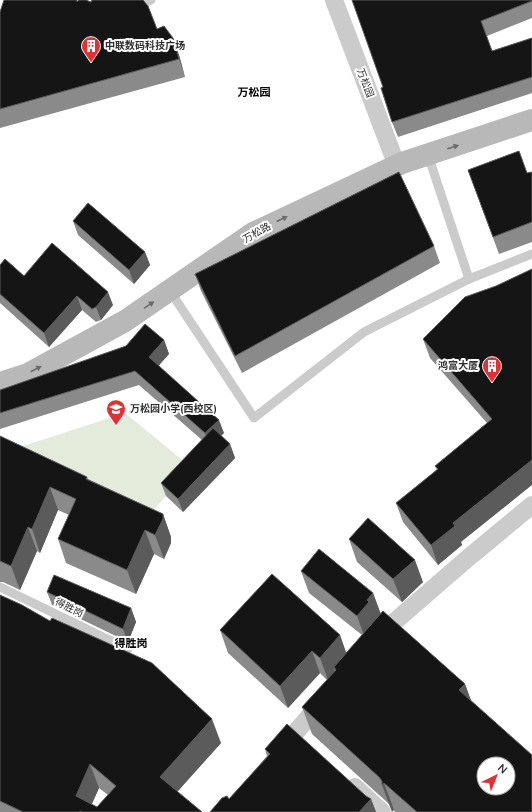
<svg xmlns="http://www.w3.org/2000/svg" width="532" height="812" font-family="'Nunito Sans','Noto Sans SC',sans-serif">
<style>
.pitch{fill:#e3ebdb}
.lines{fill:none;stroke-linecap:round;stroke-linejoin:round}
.lane{stroke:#cbcbcb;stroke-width:9}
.street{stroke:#cbcbcb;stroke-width:18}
.secondary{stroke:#b8b8b8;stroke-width:22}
.wall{fill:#8a8a8a;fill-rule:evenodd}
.shaded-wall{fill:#5b5b5b}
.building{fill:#151515;stroke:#5b5b5b;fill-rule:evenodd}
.oneway{fill:#6c6c6c}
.labels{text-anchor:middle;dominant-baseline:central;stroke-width:4;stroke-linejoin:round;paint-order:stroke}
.poi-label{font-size:10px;font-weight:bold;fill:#2e2e2e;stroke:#fff;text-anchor:start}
.street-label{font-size:10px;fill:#2e2e2e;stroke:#fff}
.neighbourhood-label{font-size:11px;font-weight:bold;fill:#000;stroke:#fff}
</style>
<rect width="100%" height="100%" fill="#fff"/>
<path class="pitch" d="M125,413L192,468L145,519L20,447Z"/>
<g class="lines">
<g class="lane">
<path d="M141,0L146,2L151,0"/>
<path d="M428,155L469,279"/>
<path d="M170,291L254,418L364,332L469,279L532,254"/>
<path d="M0,587L128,649"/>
</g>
<g class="street">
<path d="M334,0L397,166"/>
<path d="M379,639L393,623L468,558L532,505"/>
<path d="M280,750L323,701"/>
<path d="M355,787L382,812"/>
</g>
<path class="secondary" d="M0,383L28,374L125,321L253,233L402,163L532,120"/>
</g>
<g class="wall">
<path d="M352,0H532V18L487,36L492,51L532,38V93L398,137L392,122L383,87Z"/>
<path d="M0,12L157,29L179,55L185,77L0,128Z"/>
<path d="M468,170L527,173L532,172V242L499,254Z"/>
<path d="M73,221L145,252L150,265L134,284L78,235Z"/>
<path d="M434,246L440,263L242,373L201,291L195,274Z"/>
<path d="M0,265L24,276L113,305L101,320L96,322L82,310L49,347L0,303Z"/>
<path d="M532,269L461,542L462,545L438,565L403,522L396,503L437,470L435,466L487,423L430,358L423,339Z"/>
<path d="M164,340L169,354L158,366L224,433L221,436L230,444L235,458L183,512L166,496L161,483L202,440L139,385L0,429V390Z"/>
<path d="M0,436L87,477L88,479L163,514L171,537V543L164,559L154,554L136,594L66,563L58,539L69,515L58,510L40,553L37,551L20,590L3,582H0Z"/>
<path d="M349,539L423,582L402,602L357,562Z"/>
<path d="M301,571L373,593L381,614L465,684L471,701L532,812H395L389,804L312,734L302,707L327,680L320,673L288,708L228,653L220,630L340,635L346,653L362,635L309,593Z"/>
<path d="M47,592L131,608L136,622L128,642L52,605Z"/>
<path d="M0,595L221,743L177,792L202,812H0ZM99,788L108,795L97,807L92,804Z"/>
<path d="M265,749L371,799L376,812H210L229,799L267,756Z"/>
</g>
<g class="shaded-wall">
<path d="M173,38L179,55L185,77L179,59Z"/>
<path d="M145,252L150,265L134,284L129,270Z"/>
<path d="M108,292L113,305L101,320L96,307Z"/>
<path d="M77,296L82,310L49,347L44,333Z"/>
<path d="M164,340L169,354L154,371L149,357Z"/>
<path d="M219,420L224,433L210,446L205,433Z"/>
<path d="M230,444L235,458L183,512L178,499Z"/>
<path d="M532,460V485L461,542L462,545L438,565L431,545L453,523Z"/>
<path d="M50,487L58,510L40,553L32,529Z"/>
<path d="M163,514L171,537V543L164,559L155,535Z"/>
<path d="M28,527L37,551L20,590L11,566Z"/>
<path d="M145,530L154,554L136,594L127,570Z"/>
<path d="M415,560L423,582L402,602L393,579Z"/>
<path d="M373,593L381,615L365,638L357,616L367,600Z"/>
<path d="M131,608L136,622L128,642L123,629Z"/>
<path d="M340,635L348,658L334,667L335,672L328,680L320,658Z"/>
<path d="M312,651L320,673L288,708L280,686Z"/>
<path d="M465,684L475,711L459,690Z"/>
<path d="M212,719L221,743L169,801L160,777Z"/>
<path d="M90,764L99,788L88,812L76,796Z"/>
<path d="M384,783L394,810L392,812L382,785Z"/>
<path d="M371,799L376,812H359Z"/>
</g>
<g class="building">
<path d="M4,0H77V2L79,0H86L91,2L92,0H143L148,6L157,29L164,26L173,38L179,59L0,109V12Z"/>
<path d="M352,0H532V2V1L481,21L492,51L532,38V77L392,122L381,88L383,87Z"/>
<path d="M519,151L527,173L532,172V222L493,237L468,170Z"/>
<path d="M399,172L434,246L235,356L195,274Z"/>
<path d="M88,203L145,252L129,270L73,221Z"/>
<path d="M52,243L108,292L96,307L92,309L77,296L44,333L0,294V265L5,259L24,276Z"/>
<path d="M532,269V460L453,523L455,526L431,545L396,503L438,469L435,466L492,419L423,339L465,297L496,286Z"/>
<path d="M145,324L164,340L149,357L219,420L205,433L135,371L0,413V390L126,346Z"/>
<path d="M213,428L230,444L178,499L161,483Z"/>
<path d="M0,436L87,477L86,479L163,514V519L155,535L145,530L127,570L58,539L76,499L50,487L32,529L28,527L11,566L0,561Z"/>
<path d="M368,518L415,560L393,579L349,539Z"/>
<path d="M319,549L373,593L367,600L369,602L357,616L301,571Z"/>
<path d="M272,574L340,635L320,658L312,651L280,686L220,630Z"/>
<path d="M54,575L131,608L123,629L47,592Z"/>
<path d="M0,595L22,605L50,621L52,618L152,663L212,719L160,777L202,812H82L80,811V812H23L0,801ZM90,764L116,786L97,807L76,796Z"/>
<path d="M383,611L465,684L459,690L532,755V812H417L384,783L382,785V781L379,777L302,707L336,670L334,667ZM484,764H508V788H484Z"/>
<path d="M287,724L366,796L371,799L359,812H210L222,798L227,796L229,799L270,754L265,749Z"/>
</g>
<defs><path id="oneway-solid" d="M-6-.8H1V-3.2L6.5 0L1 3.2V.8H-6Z"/></defs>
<g class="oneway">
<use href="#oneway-solid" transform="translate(453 147) rotate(-18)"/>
<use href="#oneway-solid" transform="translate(282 219) rotate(-25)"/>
<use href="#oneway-solid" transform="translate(149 305) rotate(-35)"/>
<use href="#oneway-solid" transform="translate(36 369) rotate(-28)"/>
</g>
<defs>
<symbol id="building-pin" viewBox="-11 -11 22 30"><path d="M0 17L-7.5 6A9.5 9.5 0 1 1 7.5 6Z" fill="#e43032" stroke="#fff"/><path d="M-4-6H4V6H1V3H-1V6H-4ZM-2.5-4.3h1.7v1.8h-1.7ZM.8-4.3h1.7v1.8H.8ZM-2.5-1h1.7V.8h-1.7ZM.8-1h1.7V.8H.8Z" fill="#fff"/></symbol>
<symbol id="school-pin" viewBox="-11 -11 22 30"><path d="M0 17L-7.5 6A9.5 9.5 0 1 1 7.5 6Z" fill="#e43032" stroke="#fff"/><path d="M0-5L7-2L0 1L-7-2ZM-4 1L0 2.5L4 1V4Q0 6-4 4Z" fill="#fff"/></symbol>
</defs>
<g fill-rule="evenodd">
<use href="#building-pin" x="80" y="35" width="22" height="30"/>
<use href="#building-pin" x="481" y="355" width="22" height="30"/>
<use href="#school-pin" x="105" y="398" width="22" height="30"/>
</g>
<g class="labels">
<g class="poi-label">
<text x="105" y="46">中联数码科技广场</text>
<text x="478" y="366" text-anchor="end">鸿富大厦</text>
<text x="130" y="409">万松园小学(西校区)</text>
</g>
<g class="street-label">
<text transform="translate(365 83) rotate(69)">万松园</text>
<text transform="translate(257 233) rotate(-29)">万松路</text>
<text transform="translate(69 608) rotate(26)">得胜岗</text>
</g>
<g class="neighbourhood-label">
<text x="254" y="92">万松园</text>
<text x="131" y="643">得胜岗</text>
</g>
</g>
<g transform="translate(496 776) rotate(43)"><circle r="19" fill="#ffffff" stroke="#ababab"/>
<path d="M0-3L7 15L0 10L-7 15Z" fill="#e43032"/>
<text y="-6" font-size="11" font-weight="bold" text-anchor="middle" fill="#2e2e2e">N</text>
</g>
</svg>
